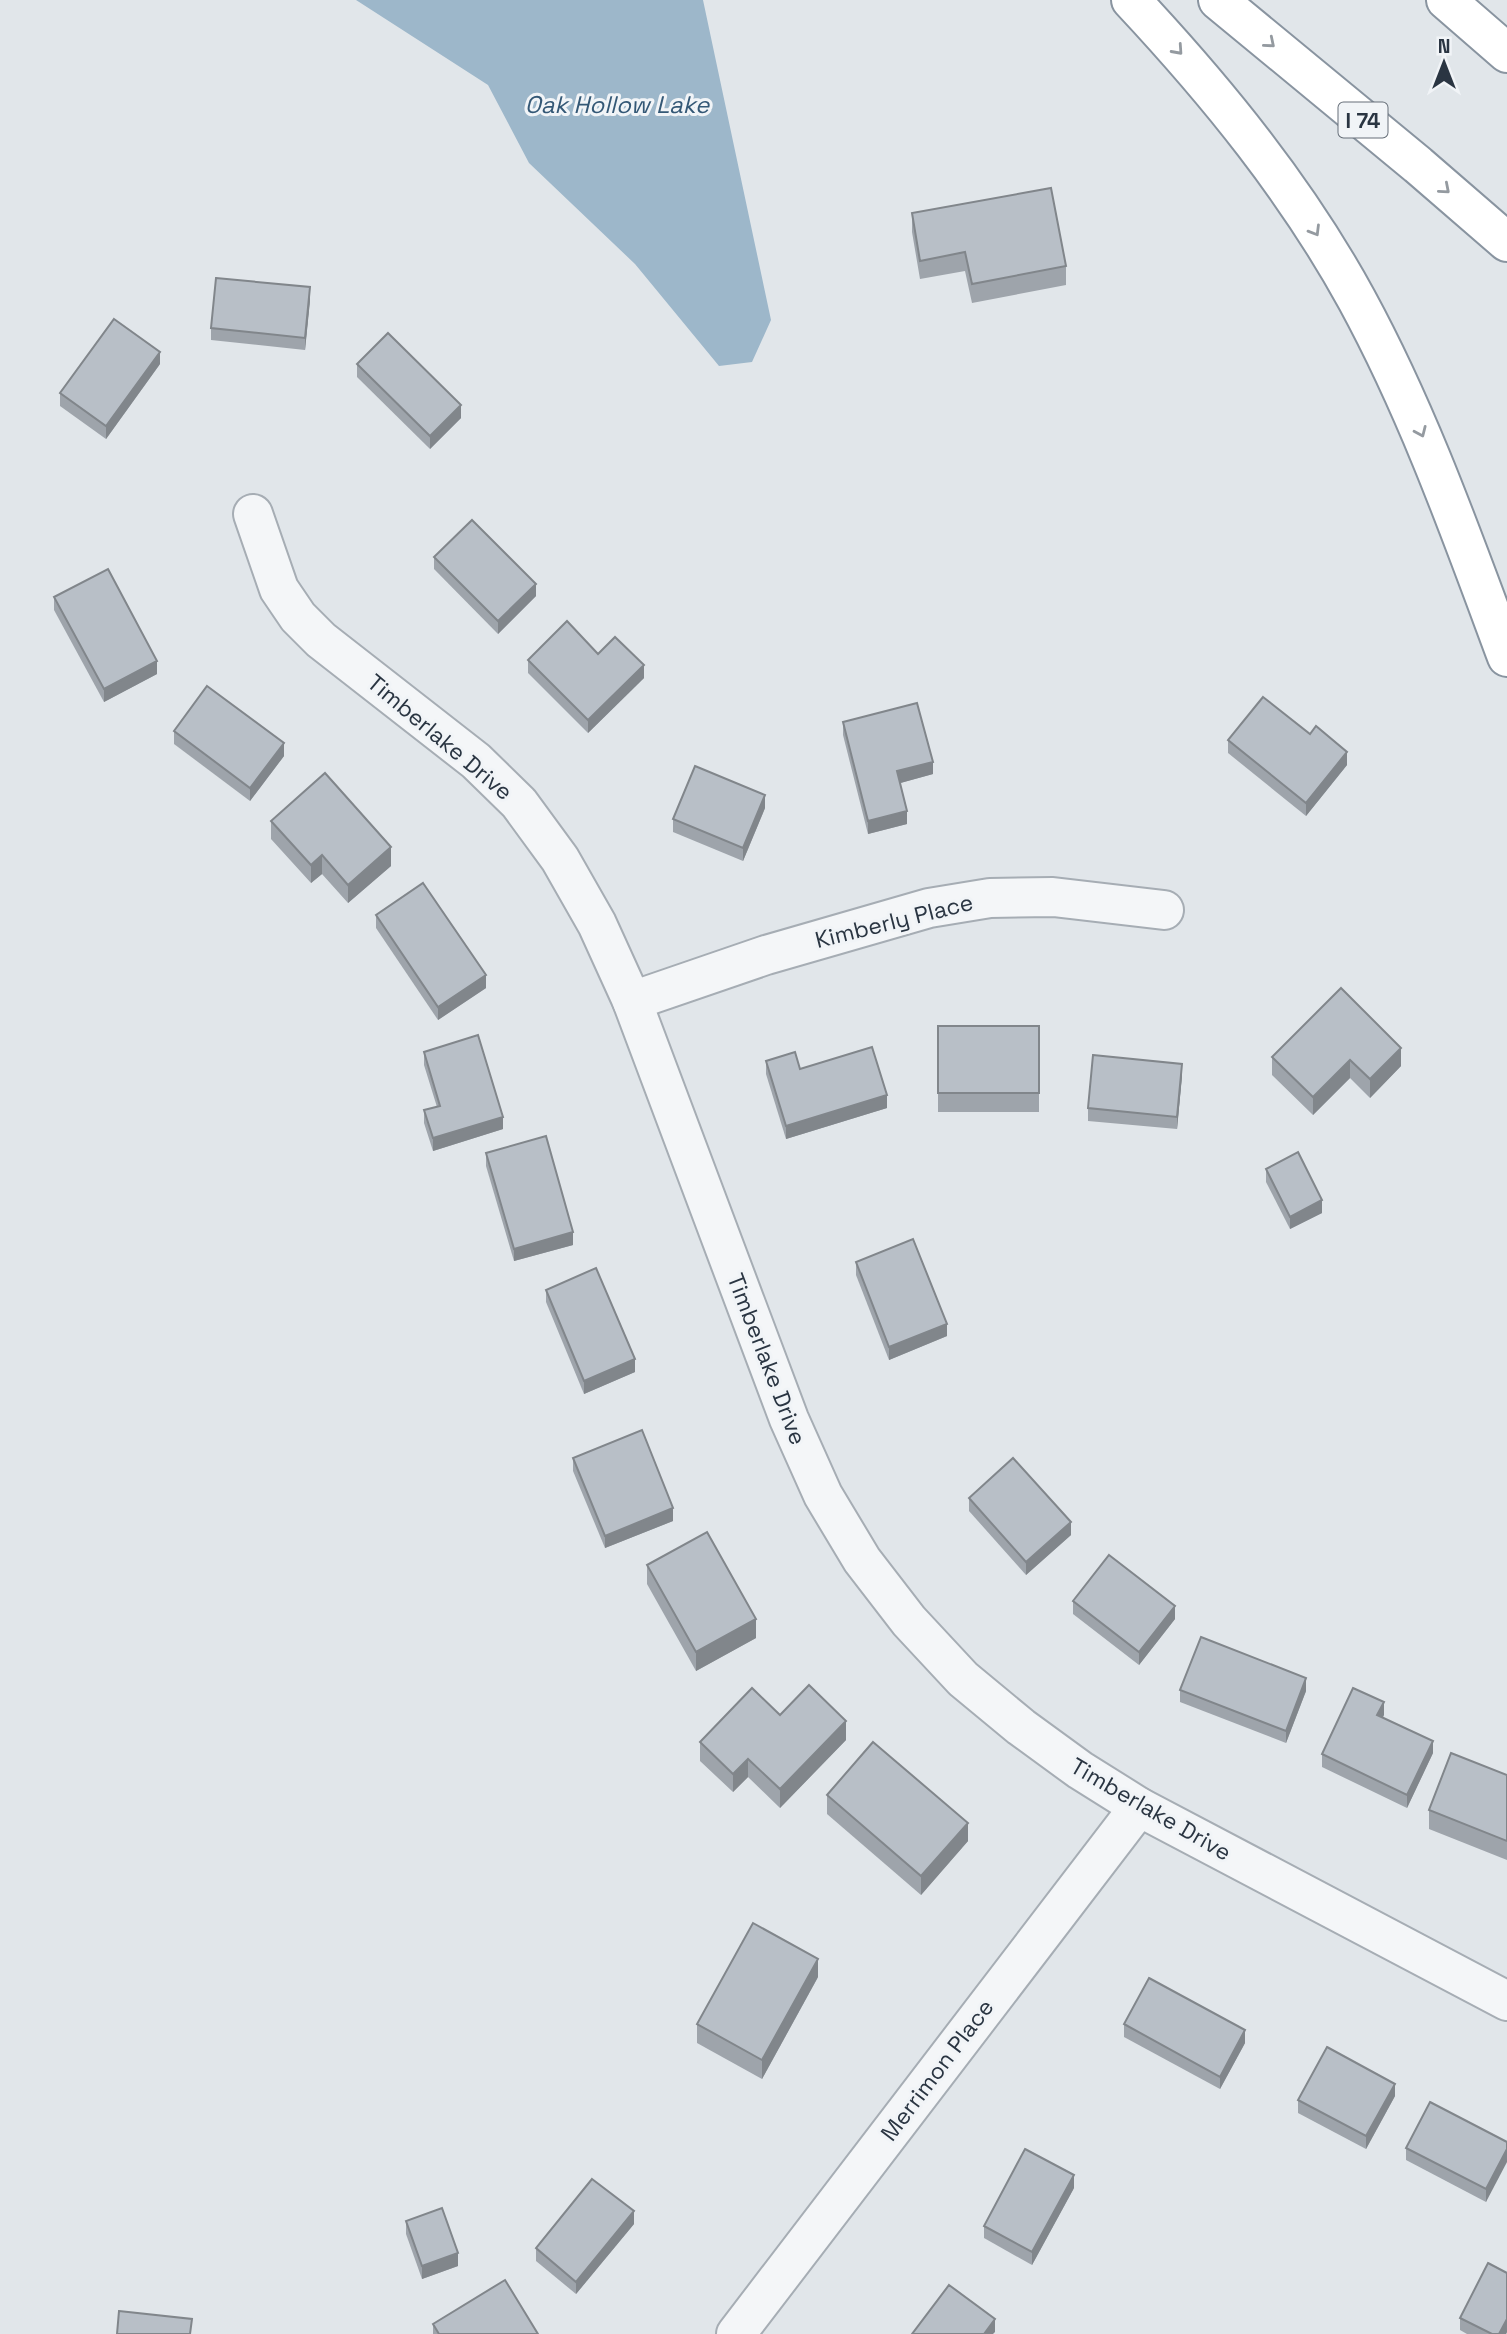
<svg xmlns="http://www.w3.org/2000/svg" width="1507" height="2334" font-family="'Space Grotesk',sans-serif">
<style>
.water{fill:#9db7ca}
.lines{fill:none;stroke-linecap:round;stroke-linejoin:round}
.minor-casing{stroke:#a6adb4;stroke-width:42}
.motorway-casing{stroke:#8994a0;stroke-width:42}
.minor{stroke:#f4f6f8;stroke-width:38}
.motorway{stroke:#fff;stroke-width:38}
.wall{fill:#9ea4ab}
.shaded-wall{fill:#81868b}
.building{fill:#b8bfc7;stroke:#81868b;stroke-width:2}
.oneway{stroke:#949aa0}
.labels{text-anchor:middle;dominant-baseline:central;stroke-width:6;stroke-linejoin:round;paint-order:stroke}
.shield{fill:#f1f4f7;stroke:#666e78;stroke-width:2}
.shield-label{font-size:21px;font-weight:bold;fill:#2a3542}
.street-label{font-size:23px;fill:#2a3542;stroke:#f1f4f7}
.water-label{font-size:24px;font-style:italic;fill:#345876;stroke:#f1f4f7}
</style>
<rect width="100%" height="100%" fill="#e1e6ea"/>
<path class="water" d="M356,0H703L771,320L752,362L719,366L635,264L529,163L488,85Z"/>
<g class="lines">
<defs>
<g id="minor">
<path d="M253,514L279,589L298,617L321,640L476,761L519,803L560,859L597,924L632,1001L789,1419L823,1495L862,1560L909,1621L963,1679L1021,1727L1080,1770L1139,1807L1507,2001"/>
<path d="M632,1001L766,955L929,908L990,898L1053,897L1164,910"/>
<path d="M736,2334L1139,1807"/>
</g>
<g id="motorway">
<path d="M1131,0C1217,92 1297,190 1357,300C1419,414 1462,536 1507,657"/>
<path d="M1218,0L1418,165L1507,242"/>
<path d="M1446,0L1507,53"/>
</g>
</defs>
<use href="#minor" class="minor-casing"/>
<use href="#motorway" class="motorway-casing"/>
<use href="#minor" class="minor"/>
<use href="#motorway" class="motorway"/>
</g>
<g class="wall">
<path d="M912,213L1066,266V285L972,303L965,271L920,279L912,232Z"/>
<path d="M310,300L305,350L211,340V328Z"/>
<path d="M160,364L106,439L60,406V393Z"/>
<path d="M357,364L461,418L430,449L357,377Z"/>
<path d="M434,557L536,596L498,634L434,569Z"/>
<path d="M54,597L157,674L104,702L54,610Z"/>
<path d="M598,654L644,678L588,733L528,673V660Z"/>
<path d="M843,722L933,774L900,783L907,824L868,834L843,735Z"/>
<path d="M174,731L284,756L250,801L174,744Z"/>
<path d="M1228,740L1347,765L1306,816L1228,753Z"/>
<path d="M765,808L743,861L673,832V819Z"/>
<path d="M271,821L391,866L348,903L322,874L311,883L271,839Z"/>
<path d="M376,915L486,988L438,1020L376,928Z"/>
<path d="M1341,988L1401,1066L1370,1098L1350,1078L1313,1115L1272,1075V1057Z"/>
<rect x="938" y="1026" width="101" height="86"/>
<path d="M424,1052L503,1129L433,1151L424,1123V1110L437,1107L424,1065Z"/>
<path d="M766,1061L887,1108L786,1139L766,1074Z"/>
<path d="M1182,1076L1177,1129L1088,1121V1108Z"/>
<path d="M486,1153L573,1245L514,1261L486,1166Z"/>
<path d="M1266,1169L1322,1213L1290,1229L1266,1182Z"/>
<path d="M856,1262L947,1336L889,1360L856,1275Z"/>
<path d="M546,1290L635,1372L584,1394L546,1302Z"/>
<path d="M573,1458L673,1521L605,1548L573,1471Z"/>
<path d="M969,1498L1071,1535L1026,1575L969,1511Z"/>
<path d="M647,1565L756,1638L696,1671L647,1584Z"/>
<path d="M1073,1601L1175,1619L1139,1665L1073,1614Z"/>
<path d="M1180,1690L1306,1691L1286,1743L1180,1702Z"/>
<path d="M780,1715L846,1740L780,1808L748,1777L733,1792L700,1761V1742Z"/>
<path d="M1384,1715L1383,1717L1433,1753L1407,1808L1322,1767V1754Z"/>
<path d="M1507,1775V1860L1429,1829V1810Z"/>
<path d="M827,1795L968,1841L921,1895L827,1814Z"/>
<path d="M818,1977L762,2079L697,2043V2024Z"/>
<path d="M1124,2024L1245,2043L1220,2089L1124,2037Z"/>
<path d="M1395,2096L1366,2149L1298,2113V2100Z"/>
<path d="M1507,2142L1486,2202L1406,2160V2148Z"/>
<path d="M1074,2188L1032,2265L984,2238V2226Z"/>
<path d="M406,2221L458,2266L422,2279L406,2234Z"/>
<path d="M634,2224L576,2294L536,2261V2248Z"/>
<path d="M1460,2318L1507,2332L1506,2334H1467L1460,2330Z"/>
<path d="M433,2324L538,2334H433Z"/>
</g>
<g class="shaded-wall">
<path d="M310,287V300L305,350V338Z"/>
<path d="M160,352V364L106,439V426Z"/>
<path d="M461,405V418L430,449V436Z"/>
<path d="M536,584V596L498,634V621Z"/>
<path d="M157,661V674L104,702V689Z"/>
<path d="M644,665V678L588,733V720Z"/>
<path d="M284,743V756L250,801V788Z"/>
<path d="M1347,752V765L1306,816V803Z"/>
<path d="M933,762V774L897,784V771Z"/>
<path d="M765,795V808L743,861V848Z"/>
<path d="M907,811V824L868,834V821Z"/>
<path d="M391,847V866L348,903V885Z"/>
<path d="M322,855V874L311,883V865Z"/>
<path d="M486,975V988L438,1020V1007Z"/>
<path d="M1401,1048V1066L1370,1098V1079Z"/>
<path d="M1350,1060V1078L1313,1115V1097Z"/>
<path d="M1182,1064V1076L1177,1129V1117Z"/>
<path d="M887,1095V1108L786,1139V1126Z"/>
<path d="M503,1117V1129L433,1151V1138Z"/>
<path d="M1322,1200V1213L1290,1229V1217Z"/>
<path d="M573,1232V1245L514,1261V1249Z"/>
<path d="M947,1324V1336L889,1360V1347Z"/>
<path d="M635,1359V1372L584,1394V1381Z"/>
<path d="M673,1508V1521L605,1548V1536Z"/>
<path d="M1071,1522V1535L1026,1575V1562Z"/>
<path d="M1175,1606V1619L1139,1665V1652Z"/>
<path d="M756,1619V1638L696,1671V1652Z"/>
<path d="M1306,1678V1691L1286,1743V1731Z"/>
<path d="M1384,1702V1715L1377,1728V1715Z"/>
<path d="M846,1721V1740L780,1808V1789Z"/>
<path d="M1433,1741V1753L1407,1808V1795Z"/>
<path d="M748,1759V1777L733,1792V1774Z"/>
<path d="M968,1823V1841L921,1895V1876Z"/>
<path d="M818,1959V1977L762,2079V2060Z"/>
<path d="M1245,2030V2043L1220,2089V2077Z"/>
<path d="M1395,2084V2096L1366,2149V2136Z"/>
<path d="M1507,2149V2162L1486,2202V2189Z"/>
<path d="M1074,2175V2188L1032,2265V2252Z"/>
<path d="M634,2211V2224L576,2294V2282Z"/>
<path d="M458,2253V2266L422,2279V2266Z"/>
<path d="M995,2319V2332L993,2334H984Z"/>
<path d="M1507,2319V2332L1506,2334H1499Z"/>
</g>
<g class="building">
<path d="M1051,188L1066,266L972,284L965,252L920,261L912,213Z"/>
<path d="M216,278L310,287L305,338L211,328Z"/>
<path d="M114,319L160,352L106,426L60,393Z"/>
<path d="M388,333L461,405L430,436L357,364Z"/>
<path d="M472,520L536,584L498,621L434,557Z"/>
<path d="M108,569L157,661L104,689L54,597Z"/>
<path d="M567,621L598,654L615,637L644,665L588,720L528,660Z"/>
<path d="M207,686L284,743L250,788L174,731Z"/>
<path d="M1263,697L1310,734L1316,726L1347,752L1306,803L1228,740Z"/>
<path d="M917,703L933,762L897,771L907,811L868,821L843,722Z"/>
<path d="M695,766L765,795L743,848L673,819Z"/>
<path d="M325,773L391,847L348,885L322,855L311,865L271,821Z"/>
<path d="M423,883L486,975L438,1007L376,915Z"/>
<path d="M1341,988L1401,1048L1370,1079L1350,1060L1313,1097L1272,1057Z"/>
<rect x="938" y="1026" width="101" height="67"/>
<path d="M478,1035L503,1117L433,1138L424,1110L440,1106L424,1052Z"/>
<path d="M872,1047L887,1095L786,1126L766,1061L795,1052L800,1069Z"/>
<path d="M1093,1055L1182,1064L1177,1117L1088,1108Z"/>
<path d="M546,1136L573,1232L514,1249L486,1153Z"/>
<path d="M1298,1152L1322,1200L1290,1217L1266,1169Z"/>
<path d="M913,1239L947,1324L889,1347L856,1262Z"/>
<path d="M596,1268L635,1359L584,1381L546,1290Z"/>
<path d="M642,1430L673,1508L605,1536L573,1458Z"/>
<path d="M1013,1458L1071,1522L1026,1562L969,1498Z"/>
<path d="M707,1532L756,1619L696,1652L647,1565Z"/>
<path d="M1109,1555L1175,1606L1139,1652L1073,1601Z"/>
<path d="M1201,1637L1306,1678L1286,1731L1180,1690Z"/>
<path d="M809,1685L846,1721L780,1789L748,1759L733,1774L700,1742L752,1688L780,1715Z"/>
<path d="M1353,1688L1384,1702L1377,1715L1433,1741L1407,1795L1322,1754Z"/>
<path d="M873,1742L968,1823L921,1876L827,1795Z"/>
<path d="M1451,1753L1507,1775V1841L1429,1810Z"/>
<path d="M753,1923L818,1959L762,2060L697,2024Z"/>
<path d="M1149,1978L1245,2030L1220,2077L1124,2024Z"/>
<path d="M1327,2047L1395,2084L1366,2136L1298,2100Z"/>
<path d="M1430,2102L1507,2142V2149L1486,2189L1406,2148Z"/>
<path d="M1025,2149L1074,2175L1032,2252L984,2226Z"/>
<path d="M592,2179L634,2211L576,2282L536,2248Z"/>
<path d="M442,2208L458,2253L422,2266L406,2221Z"/>
<path d="M1488,2263L1507,2273V2319L1499,2334H1492L1460,2318Z"/>
<path d="M505,2280L538,2334H439L433,2324Z"/>
<path d="M949,2285L995,2319L984,2334H912Z"/>
<path d="M119,2311L192,2319L190,2334H117Z"/>
</g>
<defs><path id="oneway-chevron" d="M-2-3.5L2.5 0L-2 3.5" fill="none" stroke-width="1.6" stroke-linecap="round" stroke-linejoin="round" transform="scale(1.75)"/></defs>
<g class="oneway">
<use href="#oneway-chevron" transform="translate(1270 43) rotate(40)"/>
<use href="#oneway-chevron" transform="translate(1178 50) rotate(48)"/>
<use href="#oneway-chevron" transform="translate(1445 189) rotate(41)"/>
<use href="#oneway-chevron" transform="translate(1315 231) rotate(59)"/>
<use href="#oneway-chevron" transform="translate(1421 432) rotate(66)"/>
</g>
<g class="labels">
<rect class="shield" x="1338.5" y="102.5" width="49" height="35" rx="5"/>
<g class="shield-label">
<text x="1363" y="120">I 74</text>
</g>
<g class="street-label">
<text transform="translate(440 737) rotate(40)">Timberlake Drive</text>
<text transform="translate(894 921) rotate(-14)">Kimberly Place</text>
<text transform="translate(767 1359) rotate(69)">Timberlake Drive</text>
<text transform="translate(1151 1809) rotate(30)">Timberlake Drive</text>
<text transform="translate(937 2070) rotate(-53)">Merrimon Place</text>
</g>
<g class="water-label">
<text x="617" y="104">Oak Hollow Lake</text>
</g>
</g>
<g transform="translate(1444 63)" stroke="#f1f4f7" stroke-width="5" paint-order="stroke">
<path d="M0-5L12 26L0 18L-12 26Z" fill="#2a3542"/>
<text y="-10" font-size="19" font-weight="bold" text-anchor="middle" fill="#2a3542">N</text>
</g>
</svg>
